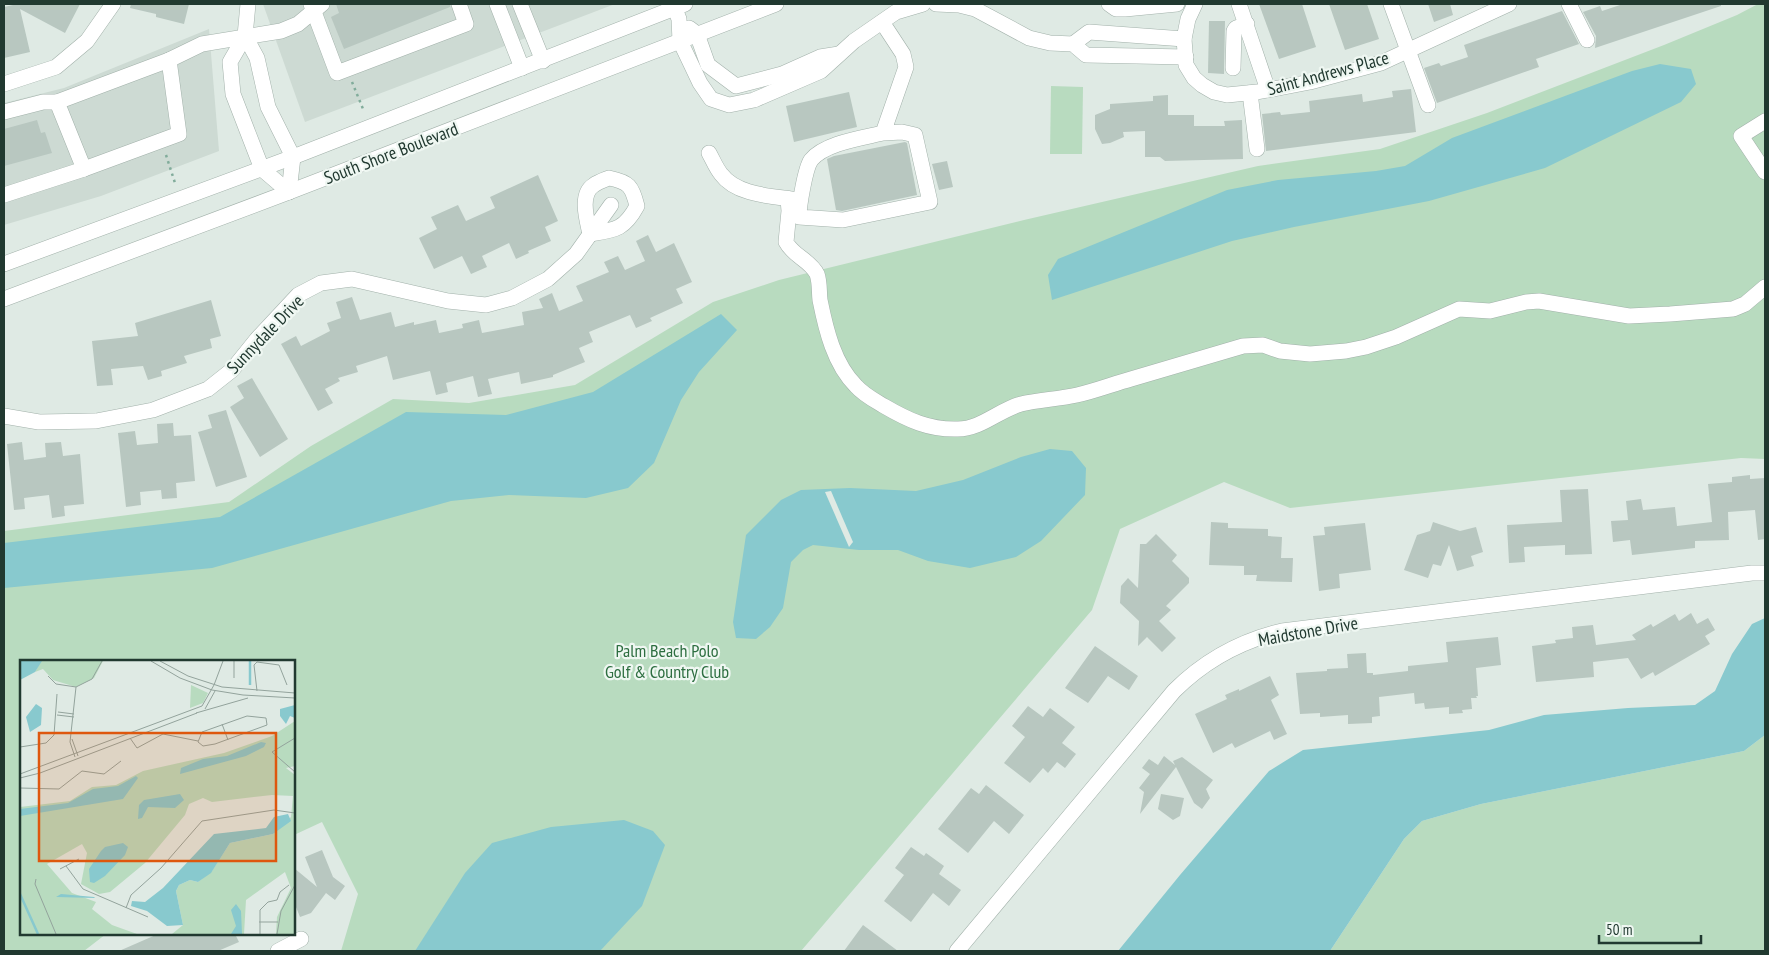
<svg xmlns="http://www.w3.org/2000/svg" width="1769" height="955" font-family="'PT Sans Narrow',sans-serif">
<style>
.built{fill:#cddad3}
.green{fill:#b8dbbf}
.water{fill:#88c9ce}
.pier{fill:#dfeae4}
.building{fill:#b8c7c0}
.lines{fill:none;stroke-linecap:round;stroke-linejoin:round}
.minor-casing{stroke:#a2b1aa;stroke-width:16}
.path{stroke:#81ac9b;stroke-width:2.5;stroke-dasharray:2.5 4;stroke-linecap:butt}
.minor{stroke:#fff;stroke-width:15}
.labels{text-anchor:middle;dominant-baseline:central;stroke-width:4.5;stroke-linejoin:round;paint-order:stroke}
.street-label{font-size:18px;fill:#213930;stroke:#eff7f2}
.park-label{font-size:18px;fill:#2d6e40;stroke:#eff7f2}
.inset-river{fill:none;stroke:#88c9ce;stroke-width:2.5}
.inset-road{fill:none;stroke:#93a39c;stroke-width:1}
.view{fill:#de570e;fill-opacity:0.15;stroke:#de570e;stroke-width:2.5}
.inset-edge{fill:none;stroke:#213930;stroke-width:2.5}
</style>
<rect width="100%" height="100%" fill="#dfeae4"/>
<g class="built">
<path d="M263,4H615L305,122Z"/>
<path d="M209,29L219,151L101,196L4,225V103L64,88Z"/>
</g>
<g class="green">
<path d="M1758,4H1765V459L1741,458L1290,508L1224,482L1120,529L1092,610L801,951H341L358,894L322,822L294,835V661H21V934H106L84,951H4V531L229,502L311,446L393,399L469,403L575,385L713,302L779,280L1024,220L1258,166L1380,149L1487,113L1664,45L1737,15Z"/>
<path d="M1051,86L1083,87L1082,154H1050Z"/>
<path d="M1765,735V951H1330L1404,839L1422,821L1481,804L1744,751Z"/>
</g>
<g class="water">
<path d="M1660,64L1691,69L1696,84L1681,102L1545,168L1429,201L1294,227L1232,241L1052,300L1048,275L1058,259L1227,190L1278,180L1376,171L1405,166L1452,138L1632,71Z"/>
<path d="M721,314L737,330L699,372L681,400L654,463L628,488L586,498L509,495L451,501L212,568L4,588V543L220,517L406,412L506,415L593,392Z"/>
<path d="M1050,449L1072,451L1086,468L1085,495L1041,541L1016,557L970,568L928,561L898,550H859L813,545L803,550L791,562L783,608L770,627L756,639L736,638L733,622L746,535L781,500L801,490L850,488L916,491L963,480L1021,457Z"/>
<path d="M1765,618V735L1744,751L1481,804L1422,821L1404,839L1330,951H1118L1180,875L1269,771L1303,750L1489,730L1544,715L1628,708L1695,705L1715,691L1732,654L1752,624Z"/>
<path d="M624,820L653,831L665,845L642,906L600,951H415L465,873L492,843L551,827Z"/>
</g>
<path class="pier" d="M831,491L853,542L849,547L825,492Z"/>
<g class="building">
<path d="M10,4H80L65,33L20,9L30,52L4,58V7L13,5Z"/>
<path d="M131,4H189L184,24L156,17V14L130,8Z"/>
<path d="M336,4H450V7L344,49L331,17L339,13Z"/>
<path d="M1259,4H1302L1316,47L1279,59Z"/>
<path d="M1329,4H1367L1379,39L1345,50Z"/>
<path d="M1428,4H1450L1453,15L1434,22Z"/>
<path d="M1623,4H1721V6L1595,48L1596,36L1583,12L1600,6L1602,11Z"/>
<path d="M1562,11L1579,44L1536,59L1539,67L1437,103L1424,68L1439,63L1441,66L1468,57L1464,45Z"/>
<path d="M1209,21H1225L1224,74L1208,73Z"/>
<path d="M1411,89L1416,132L1266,151L1262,114L1280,112L1281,115L1310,112L1309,101L1362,94L1363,102L1393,97L1392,91Z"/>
<path d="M849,92L857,127L794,142L786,106Z"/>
<path d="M1168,95V115H1194V126H1225L1224,121L1242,120L1243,159L1165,161L1160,157H1145V131L1123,132L1124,137L1110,143L1102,144L1095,129V115L1110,109V104L1153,101V96Z"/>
<path d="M37,120L41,133L45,132L52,153L4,166V129Z"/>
<path d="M905,142L907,143L917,195L842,211L836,210L827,159L834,156Z"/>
<path d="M947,161L953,187L939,190L932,164Z"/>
<path d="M538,175L558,221L545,227L551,241L528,251L529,253L516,259L509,243L482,256L487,267L471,274L462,256L434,269L419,238L437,229L431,217L458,205L466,221L495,208L490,197Z"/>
<path d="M648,235L656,252L674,243L692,282L676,289L683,303L650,318L652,321L636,328L630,315L589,332L593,342L579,348L585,362L553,375V377L521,384L519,372L488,379L492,394L478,397L473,376L446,383L448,392L436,395L430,371L393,380L387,356L356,366L358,372L338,378L340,381L325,389L333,403L318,411L281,344L296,336L301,346L330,331L327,323L341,318L336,302L352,297L360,320L391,312L395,327L414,322V325L436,320L439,333L463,328L462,324L479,320L482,333L524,325L522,312L543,308L539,299L552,293L559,311L583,301L576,286L609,272L604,262L618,256L625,270L645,261L636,241Z"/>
<path d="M211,300L221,336L210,339L212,348L184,356L187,363L161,371L162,376L148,380L143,366L111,369L113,385L97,386L92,341L138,336L135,323Z"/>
<path d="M252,378L288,439L260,457L230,407L244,398L237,386Z"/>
<path d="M226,410L247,477L216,487L198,432L212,428L208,415Z"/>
<path d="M173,423L174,436L191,435L195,481L176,483L177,498L162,499L161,490L140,492L141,505L126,507L118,433L135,431L137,445L158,443L157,424Z"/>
<path d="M22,442L24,460L46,457L45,443L61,442L63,456L80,454L84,504L64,506L65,516L52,518L49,495L24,498L25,509L14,510L7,444Z"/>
<path d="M1750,475V479L1765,478V539L1758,540L1755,510L1728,512L1729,540L1695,541V548L1632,555L1630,540L1613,542L1611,521L1628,520L1626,501L1641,499L1643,510L1675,507L1677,526L1712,522L1708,484L1732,482V477Z"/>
<path d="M1588,489L1592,554L1565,555V545L1524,547L1525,562L1509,563L1507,525L1562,522L1560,490Z"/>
<path d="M1211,522L1228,523V528L1268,529V536L1282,537L1281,558H1293L1292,582L1256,581L1257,575H1244V566L1209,565Z"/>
<path d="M1433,522L1460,531L1476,527L1483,552L1471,556L1474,566L1457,571L1449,545L1441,566L1433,564L1428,578L1404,570L1417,535L1430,531Z"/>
<path d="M1365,523L1371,570L1339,574L1340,588L1319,591L1313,536L1325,535L1324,527Z"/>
<path d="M1156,534L1177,555L1172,561L1189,578V583L1166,606L1171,610L1159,621L1176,638L1162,652L1147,637L1138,646L1139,621L1120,603L1121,586L1128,578L1138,588L1140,544H1146Z"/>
<path d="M1691,613L1697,624L1708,618L1715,630L1705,636L1710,644L1655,676L1653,672L1641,679L1628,658L1593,662L1594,677L1536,682L1532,646L1556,643L1555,640L1573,638L1572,627L1593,625L1596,645L1636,640L1632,635L1651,624L1653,627L1675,614L1679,621Z"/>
<path d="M1498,637L1501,665L1476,668L1478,696H1476L1477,698H1471L1472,709L1462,710L1463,713L1449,714V707L1425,709L1424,703L1415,704L1414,693L1379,697L1380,716L1372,717V723L1348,724V715L1320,717V713L1300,714L1296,673L1327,671V669L1348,668L1347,654L1366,653L1367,673H1373V675L1408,671V666L1448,662L1446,642Z"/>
<path d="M1095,646L1138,676L1129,690L1108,676L1088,703L1065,688Z"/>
<path d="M1270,676L1279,695L1271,700L1287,734L1274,740L1270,731L1235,748L1232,743L1213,753L1195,714L1227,699L1225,695L1239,689V691Z"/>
<path d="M1028,706L1043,717L1050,708L1075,727L1062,743L1076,754L1065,768L1057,762L1048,773L1043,768L1030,783L1004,763L1025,737L1012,726Z"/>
<path d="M1164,756L1175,765L1173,761L1182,757L1213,780L1206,789L1210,798L1202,809L1194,803L1176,767L1140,814L1144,792L1139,788L1150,774L1142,768L1149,759L1158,765Z"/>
<path d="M986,785L1024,815L1009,834L994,821L968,853L938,829L971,788L979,794Z"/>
<path d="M1161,794L1184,798L1180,816L1173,820L1158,809Z"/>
<path d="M911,847L924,856L926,853L944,866L939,874L961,890L949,906L933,893L911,922L884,901L904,875L895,868Z"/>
<path d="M322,850L333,877L345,886L335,900L326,893L311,913L300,917L294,902V868L317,887L305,857Z"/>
<path d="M863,925L898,951H844Z"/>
<path d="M158,934H235L239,942L218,951H119Z"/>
</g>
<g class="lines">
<defs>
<g id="minor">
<path d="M248,4L245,36L230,62L233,94L262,169L289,192"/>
<path d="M311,4L337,73L466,24L459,4"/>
<path d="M497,4L522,68"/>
<path d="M520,4L543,61"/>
<path d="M673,4L679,19L680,41L700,83L711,99L729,105L754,100L821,71L854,41L896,12L923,4"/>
<path d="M936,4L959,5L975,9L1029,38L1050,43L1073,44L1086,55L1186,57"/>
<path d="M1109,4L1116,9H1125L1177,4"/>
<path d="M1195,4L1188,19L1184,39L1186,65L1194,78L1202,85L1214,92L1227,95L1257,92L1310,82L1381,63L1509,4"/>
<path d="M1239,4L1268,90"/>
<path d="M1391,4L1428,105"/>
<path d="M1569,4L1587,40"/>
<path d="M882,22L903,54L906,67L883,133C862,138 825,143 811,160C805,169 799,206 799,217L843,220L930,202L915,135L902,132L883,133"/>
<path d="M689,28L697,34L708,65L736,86L782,74L820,57L839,54"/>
<path d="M245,36L257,58L268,107L293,157L289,192"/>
<path d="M1073,44L1089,32L1184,39"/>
<path d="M1233,68L1234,31L1236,28L1247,24"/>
<path d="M4,84L56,67L87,41L113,4"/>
<path d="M1250,93L1257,149"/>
<path d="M4,112L43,102H57"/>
<path d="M1765,121L1741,136L1765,172"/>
<path d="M709,153C713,160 716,168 721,174C737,196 774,196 798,200"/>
<path d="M84,169L57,102L169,60L202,44L281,31L298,24L322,4"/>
<path d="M609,178C629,182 632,186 637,206C624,230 615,230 590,234C587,220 579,194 594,185C598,182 604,180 609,178Z"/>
<path d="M4,195L84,169L179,134L169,60"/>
<path d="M788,199L789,211L786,242C793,256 810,260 817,274C820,282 819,292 820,300C826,330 834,364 856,386C864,395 874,400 884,406C908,420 929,430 958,429C981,429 999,410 1021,404C1039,400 1058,399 1077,395C1095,391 1113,384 1131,379C1168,368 1206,357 1243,346L1263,345L1280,351L1310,354L1346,351L1366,347L1396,337L1459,309L1490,311L1526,302L1539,301L1629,316L1670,314L1733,309L1745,304L1765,287"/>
<path d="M4,264L293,157L685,4"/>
<path d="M4,299L289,192L776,4"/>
<path d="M4,416L39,422L96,421L153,410L208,389L232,370L257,339L298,295L321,283L352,279L448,301L486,305L512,298L548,279L576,254L611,205"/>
<path d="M278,951L301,939"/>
<path d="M957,951L1174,691C1205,660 1240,641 1282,631L1752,573H1765"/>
</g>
</defs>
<use href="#minor" class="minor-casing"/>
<g class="path">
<path d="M352,82L363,109"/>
<path d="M166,155L175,183"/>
</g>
<use href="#minor" class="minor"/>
</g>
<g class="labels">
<g class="street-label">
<text transform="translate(1328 73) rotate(-15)">Saint Andrews Place</text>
<text transform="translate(391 153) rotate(-21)">South Shore Boulevard</text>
<text transform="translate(265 334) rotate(-46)">Sunnydale Drive</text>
<text transform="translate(1308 631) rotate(-10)">Maidstone Drive</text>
</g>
<g class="park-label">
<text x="667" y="650">Palm Beach Polo<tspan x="667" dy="21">Golf &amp; Country Club</tspan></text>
</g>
</g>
<g transform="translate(20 660)">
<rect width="275" height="275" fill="#dfeae4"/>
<path d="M21,1H83L74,18L56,27L33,20L23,9L15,12ZM171,25L188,33L183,43L170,48ZM275,61V106L266,108L275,115V274H256L257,257L271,228L265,212L226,240L224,274H152L163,265L156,231L159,225L170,220L178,222L192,211L210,183L253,174L271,157L273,136L252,135L192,142L183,138L169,144L165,155L125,203L90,232L79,234L61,224L67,193L62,184L27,204L52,233L76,242L72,249L92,265L117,274H0V147L50,141L72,127L96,125L123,111L204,93L252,76Z" fill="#b8dbbf"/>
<path d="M0,1H22L15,12L0,20ZM16,44L22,48L21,65L10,72L6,57ZM275,45V58L270,56L266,64L260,56V49ZM241,82L246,83L244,87L226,96L160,114L161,108L183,99L207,96ZM116,116L118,118L103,139L0,156V149L48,143L73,129L98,126ZM160,134L164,140L155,148L128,147L122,158L118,159L119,145L124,140ZM268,154L271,161L253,174L210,183L191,213L178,222L170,220L159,225L156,231L163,265L147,266L127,251L111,246L112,241L125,242L143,228L194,174L246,168L254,157ZM103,183L108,187L105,195L85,216L74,223L70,222L69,209L81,191L85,187ZM41,234L74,237L75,238L36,237ZM216,244L221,251L222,274H211L216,266L211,250Z" fill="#88c9ce"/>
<path class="inset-river" d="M230,25V1M0,234L18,274"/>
<path class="inset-road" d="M131,1L160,18L192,30L223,35L275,38M140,1L168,16L202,27L275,33M28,16L36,24L56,27L72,19L82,1M214,18V1M237,31L234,5L237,2L259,5L267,25M185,49L195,31M38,52L54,54M176,53L228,38M37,55L54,57M227,56L246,58L247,65L195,84L183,86L178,82L182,72ZM202,64L208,80M110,78L117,88L143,74L178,81M275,78L252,92L275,112M52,79L58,96M0,87L26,83L34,75L37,34M55,97L50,82L56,27M0,114L182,46L194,25L203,1M0,118L20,113L177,53M0,128L39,129L62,111L84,114L101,101M46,206L63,229L128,257M40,209L59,199M16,219L15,224L36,274M106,248L111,235L141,208L182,161L254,150L275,153M239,262H258M240,274V250L248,242L257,240L260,232L269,225M257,274L261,251L275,225"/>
<path class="view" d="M19,73H256V201H19Z"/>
<rect width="275" height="275" class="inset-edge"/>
</g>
<rect width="1769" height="955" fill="none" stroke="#213930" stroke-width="10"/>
<path d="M1599 935v8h102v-8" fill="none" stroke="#213930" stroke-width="2.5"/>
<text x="1606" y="935" font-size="15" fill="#213930" stroke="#eff7f2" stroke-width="4" paint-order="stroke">50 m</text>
</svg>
